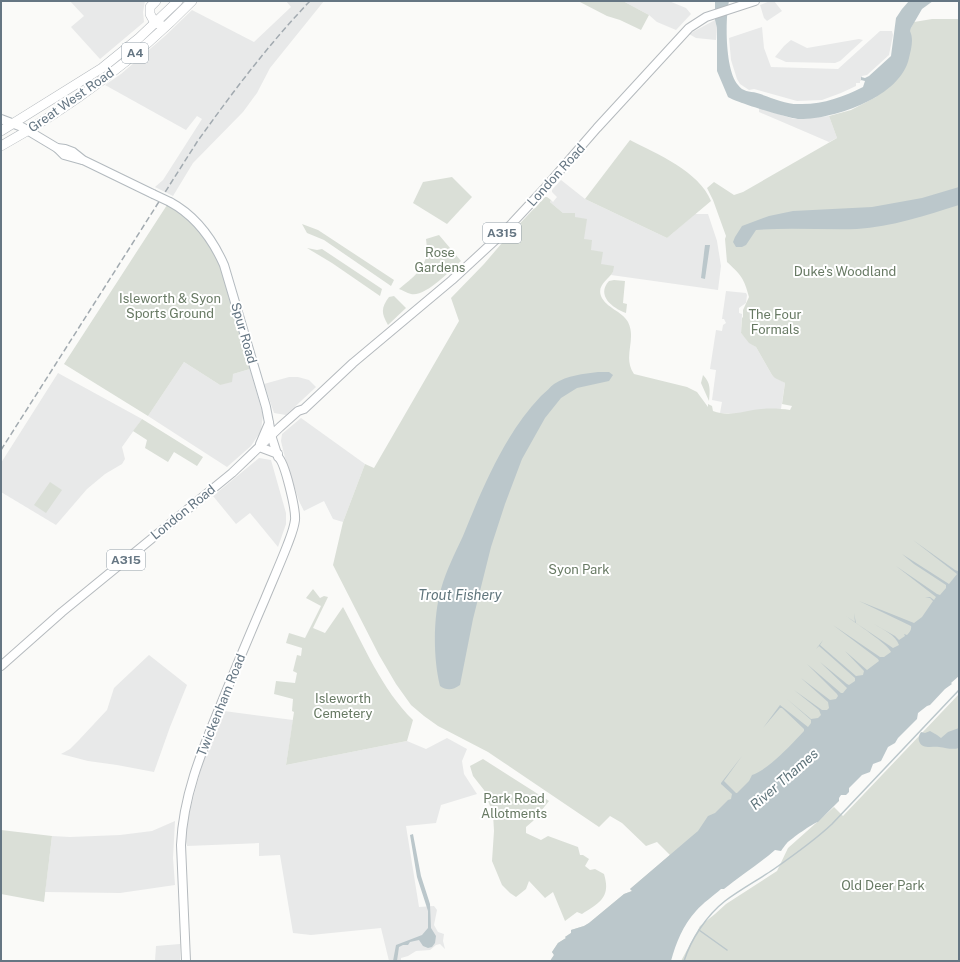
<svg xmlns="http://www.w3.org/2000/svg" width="960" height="962" font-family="'Public Sans',sans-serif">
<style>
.built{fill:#e8e9e9}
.green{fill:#dadfd7}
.water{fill:#bbc7cb}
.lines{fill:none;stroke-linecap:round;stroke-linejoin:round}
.stream{stroke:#bbc7cb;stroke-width:1.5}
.secondary-casing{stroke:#b3babf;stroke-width:10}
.primary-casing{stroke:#b5babe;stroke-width:10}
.trunk-casing{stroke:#b4b9bd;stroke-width:10}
.secondary{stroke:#fff;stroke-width:8}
.primary{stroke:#fff;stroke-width:8}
.trunk{stroke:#fff;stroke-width:9}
.rail{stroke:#a2aab0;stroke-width:1.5;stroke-dasharray:6 3;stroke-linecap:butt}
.secondary-bridge-casing{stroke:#b3babf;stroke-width:10;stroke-linecap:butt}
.secondary-bridge{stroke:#fff;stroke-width:8}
.labels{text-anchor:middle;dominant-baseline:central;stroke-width:4;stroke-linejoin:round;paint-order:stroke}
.shield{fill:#fff;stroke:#939fa8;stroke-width:1}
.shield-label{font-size:12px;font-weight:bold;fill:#657683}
.street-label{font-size:13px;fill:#657683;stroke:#fff}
.park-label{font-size:13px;fill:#687a64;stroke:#fff}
.water-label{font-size:14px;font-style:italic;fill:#60757c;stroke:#fff}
</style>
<rect width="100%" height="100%" fill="#fafaf8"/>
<g class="built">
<path d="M70,1H145L143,12L144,22L100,59L71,27L84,16Z"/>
<path d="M286,1H324L270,68L257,93L243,112L193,163L173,196L155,187L163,180L202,119L197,116L186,130L105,85L121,74L165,36L192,10L254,42L291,7Z"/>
<path d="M623,1H669L686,8L691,14L676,30L657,22L649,15Z"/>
<path d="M770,1H774L782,11L767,21L764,18L760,5Z"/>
<path d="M715,20L717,28L716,40L696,38L689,34Z"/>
<path d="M762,27L764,48L771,67L838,69L880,31H892L893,35L889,55L867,75L862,76V80L860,81V83H856V86L841,93L822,100L797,101L754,89L749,90L740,84L737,79L731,60L729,38Z"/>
<path d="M859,39L863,40L840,61L835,63L786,62L775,57L784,46L791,40L807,48Z"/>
<path d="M759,108L794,119L811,118L829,116L837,138L829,142L759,112Z"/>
<path d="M561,180L585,199L667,238L695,214H708L717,241L721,266L718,290L611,275L613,272L601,264L584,240L575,217V213H563L550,202L551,200L553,202L557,197L552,192V190Z"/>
<path d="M726,291L746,293L747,295L746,303L739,308V313L742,314L741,333L749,342L756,347L772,375L785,383L781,409H766L737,414L720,413L722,402L712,400L716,370L710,369L716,330L722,331L723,325L726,323L724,319H722Z"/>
<path d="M184,362L220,385L233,374L250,369L263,415L261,431L251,446L227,467L148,416Z"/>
<path d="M58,373L142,419L122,447L125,459L122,464L105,474L87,489L56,525L1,492V463Z"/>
<path d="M289,377H298L309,380L316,387L286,415L274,413L264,384Z"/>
<path d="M301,418L365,464L343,522L333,519L324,501L304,511L299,501L284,454L281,441L282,434Z"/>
<path d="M259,458L271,460L286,513V524L278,547L250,513L236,524L213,496Z"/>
<path d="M149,655L187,685L170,727L154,772L117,765L88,761L61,754L70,749L79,740L107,710L114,688Z"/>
<path d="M224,711L293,720L286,765L407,741L426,749L447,738L467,749L462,761L464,774L477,794L441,805L436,823L406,826L419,907L434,906L437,910L434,925L438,932L444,934L443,941L445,949L440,944L436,945L430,950L416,951L408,956L401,958V961H389L381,928L311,935L293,933L280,855L259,856V843L187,846L184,834L196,787L205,756Z"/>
<path d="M175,821L173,858L175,885L120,893L45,892L52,836L70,837L120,835L152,831Z"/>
<path d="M180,944V961H155L156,946Z"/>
</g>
<g class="green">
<path d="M578,1H623L649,15L641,30L620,20L607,16Z"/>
<path d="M932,19H959V597L571,961H550L554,955L552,952L558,943L566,938L565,937L571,933V930L584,926L589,923L624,894L632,891L630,889L670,855L657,842L646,846L622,823L610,816L599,827L488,752L438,726L424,716L411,705L396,684L379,655L333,565L343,522L365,464L374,468L459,321L451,298L484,264L508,236L545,197H547L551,200L550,202L563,213H575V217L587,219L584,239L592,240L591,250L603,252L601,264L614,266C614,267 613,271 613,272C608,280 597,285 601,296C606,308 622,311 628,322C637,340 622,357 634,374L687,387L697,392L708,407V404L712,406L713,411C726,416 739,413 753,410C765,408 778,408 790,410L792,406L782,404L785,383L775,378L772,375L756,347L749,343L741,333L742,318L743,317V310L749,297C744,278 741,275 727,262L725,239L726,236L713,200L707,188L714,182L734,195L743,192L837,138L829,116L851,110L876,97L914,22Z"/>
<path d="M630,140C657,154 699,171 711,201L667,238L585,199Z"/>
<path d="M452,177L472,197L447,224L413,203L423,182Z"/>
<path d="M167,205L175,208L191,221L204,236L220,264L230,302L250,369L233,374L232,382L220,385L184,362L148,416L64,364Z"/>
<path d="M302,224L318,230L394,280L391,286L324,240L307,233Z"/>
<path d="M439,235L461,261C449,271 426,297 411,294C407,293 402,290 399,289C418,273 430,266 426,239Z"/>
<path d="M307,248L317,250L322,249L382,289L380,296L332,263Z"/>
<path d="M614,280L625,281L623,303L627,304L626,313C612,308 596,295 609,281Z"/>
<path d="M394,296L406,308L388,325C381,313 381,308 389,297Z"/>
<path d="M703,375C711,383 710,390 709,401L701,383Z"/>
<path d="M142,419L203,457L197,466L174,452L168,462L145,448L147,440L133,431Z"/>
<path d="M50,482L62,490L46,513L34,505Z"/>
<path d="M313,589L320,598L324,596L328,597L313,628L325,633L343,607C363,644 382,690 413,720L407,741L286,765L294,712L292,711L293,699L274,694L276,681L295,683L297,673L293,671L297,655L301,656L302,648L286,643L289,633L305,638L321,606L306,598Z"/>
<path d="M959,694V961H681L700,926L715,914L726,904L777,871L788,848L834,807L843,816Z"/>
<path d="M483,759L549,801L533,821L526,827V833L541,840L548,836L578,847L580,855H583L589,859L585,866L590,870L595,869L604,874C611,897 600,903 582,914L577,912L565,921L553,892L545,898L529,881L526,889L516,897L510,893L502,885L492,861L494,831L493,814L484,790L473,776L470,766Z"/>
<path d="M1,830L52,836L44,902L1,894Z"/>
</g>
<g class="water">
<path d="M715,1H729C725,20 725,70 738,85C743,92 749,91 757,93C770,97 785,104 798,104C822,105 843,97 863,87L865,81L861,80V77L865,78L869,76L891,56L896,18L902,9L909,1H933L922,9L911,28L910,31C914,40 911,49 909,58C901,97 833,120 798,119C788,118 735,102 728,97L717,71V28L715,20Z"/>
<path d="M959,187V205C927,215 891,227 857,229C823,230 790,227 756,230L746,245L742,247H736L733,242L735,237L742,226L769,216L793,211L872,207L922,198Z"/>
<path d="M705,245H710L705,279L701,278Z"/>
<path d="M598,372H609L613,375L609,381L577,388L561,398L545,418L522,459L505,504L491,547L473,619L460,685C453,690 447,691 440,686C433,658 433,617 441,589C446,571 455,553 463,536C483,487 504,435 541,396C546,392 550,387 554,384C568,375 583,374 598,372Z"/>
<path d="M913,540L955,570L958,571L959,569V676L951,683L952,684L945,689L930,705L927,706L918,713L917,719L898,738L895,743L888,747L881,761L873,764L870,772L862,775L849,788V792L846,795H841L839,798V801L818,822C813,823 791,839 787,843C785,845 783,848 781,851L775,850C759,864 741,875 724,889H721C713,896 703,903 696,911C683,925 676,943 671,961H550L554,955L552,952L558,943L566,938L565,937L571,933V930L584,926L589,923L624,894L632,891L630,889L692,836L698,831L708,816L715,813L728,800L731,799L732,794L721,784V783L742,756L724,781L736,793H737L749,781L752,775C768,770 792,744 804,731V729L782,708H780L763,728L780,705L808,727L811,723V720L787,699L811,719L818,718L821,715L819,710L794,690L822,710H827L829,708L828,702L801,678L830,700L836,699L838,696L837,694L807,664L841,693H843L847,688L820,662L847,684L849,685L855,681V678L819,646L816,649L823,640L820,645L856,676L863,675L864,671L845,651L867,670L879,661L878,659L833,625L880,657H884L891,652C889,645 854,622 846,616L855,622L854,613L856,623L893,648L899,645C896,635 882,629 874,624L895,636L899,640L905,636L904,634L907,635C909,633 912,630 911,626L859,601L914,623L922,617L933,601L930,598H925L930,597L934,600L936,597L896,566L937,594L940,595L946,588V585L914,564L902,554L949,584L957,574Z"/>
<path d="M959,728V748C952,750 947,748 939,747C933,746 922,750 919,741C918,738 919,735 921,732L925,733L930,731L937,735L941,738L948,732Z"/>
<path d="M413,834L421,876L430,904L431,928L436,936L435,943L432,947L428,948L423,946L419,940L410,942L408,945H403L399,947L397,961H393L396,945L422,935L428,928V911L417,877L410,835Z"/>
</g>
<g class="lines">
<g class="stream">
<path d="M699,930L727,950"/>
<path d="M684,961C691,939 707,915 725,901C741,889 758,880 774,869C794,855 814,841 832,824L959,690"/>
</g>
<defs>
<g id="secondary">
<path d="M1,119L22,127L57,148L65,149L73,152L83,160L153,194"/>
<path d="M57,148L64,155L82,160"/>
<path d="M170,202C196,216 212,238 224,265L266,407L270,428"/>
</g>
<g id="primary">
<path d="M260,444L269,423"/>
<path d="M262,448L278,454"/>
<path d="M1,666L62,612L232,473L280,427L298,411L304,409L353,363L452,280L504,232L544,189L597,128L689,28L706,17L755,1"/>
<path d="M186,961L181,845C183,797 201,753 219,709C234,672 249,636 265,599C272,582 280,564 287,546C290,538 294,529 295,520C296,510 285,462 278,457L271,435"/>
</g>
<g id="trunk">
<path d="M156,1L150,7V14L155,23L160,24"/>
<path d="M1,131L102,68L139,38L178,1"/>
<path d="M1,146C71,107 135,59 192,1"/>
</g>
</defs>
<use href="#secondary" class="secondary-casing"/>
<use href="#primary" class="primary-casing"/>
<use href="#trunk" class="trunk-casing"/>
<use href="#secondary" class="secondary"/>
<use href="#primary" class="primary"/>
<use href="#trunk" class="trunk"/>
<path class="rail" d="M1,450L197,142C232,93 268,45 310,1"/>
<defs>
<path id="secondary-bridge" d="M153,194L170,202"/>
</defs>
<use href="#secondary-bridge" class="secondary-bridge-casing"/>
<use href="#secondary-bridge" class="secondary-bridge"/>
</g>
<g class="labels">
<g class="shield">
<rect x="122" y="43" width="26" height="20" rx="3"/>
<rect x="483" y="223" width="38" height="20" rx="3"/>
<rect x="107" y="550" width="38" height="20" rx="3"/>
</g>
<g class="shield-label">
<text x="135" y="53">A4</text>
<text x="502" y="233">A315</text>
<text x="126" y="560">A315</text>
</g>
<g class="street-label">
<text transform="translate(71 100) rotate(-35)">Great West Road</text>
<text transform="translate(556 175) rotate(-48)">London Road</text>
<text transform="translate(244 333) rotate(74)">Spur Road</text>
<text transform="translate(183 512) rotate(-39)">London Road</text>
<text transform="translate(221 705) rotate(-68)">Twickenham Road</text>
</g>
<g class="park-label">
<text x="440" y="252">Rose<tspan x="440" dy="15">Gardens</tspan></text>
<text x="845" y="271">Duke's Woodland</text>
<text x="170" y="298">Isleworth &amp; Syon<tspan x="170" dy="15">Sports Ground</tspan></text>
<text x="775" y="314">The Four<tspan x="775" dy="15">Formals</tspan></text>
<text x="579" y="569">Syon Park</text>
<text x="343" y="698">Isleworth<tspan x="343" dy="15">Cemetery</tspan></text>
<text x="514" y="798">Park Road<tspan x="514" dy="15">Allotments</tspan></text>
<text x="883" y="885">Old Deer Park</text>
</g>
<g class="water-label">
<text x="460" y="595">Trout Fishery</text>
<text transform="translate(784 779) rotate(-41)">River Thames</text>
</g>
</g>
<rect width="960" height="962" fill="none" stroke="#657683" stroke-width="4"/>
</svg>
